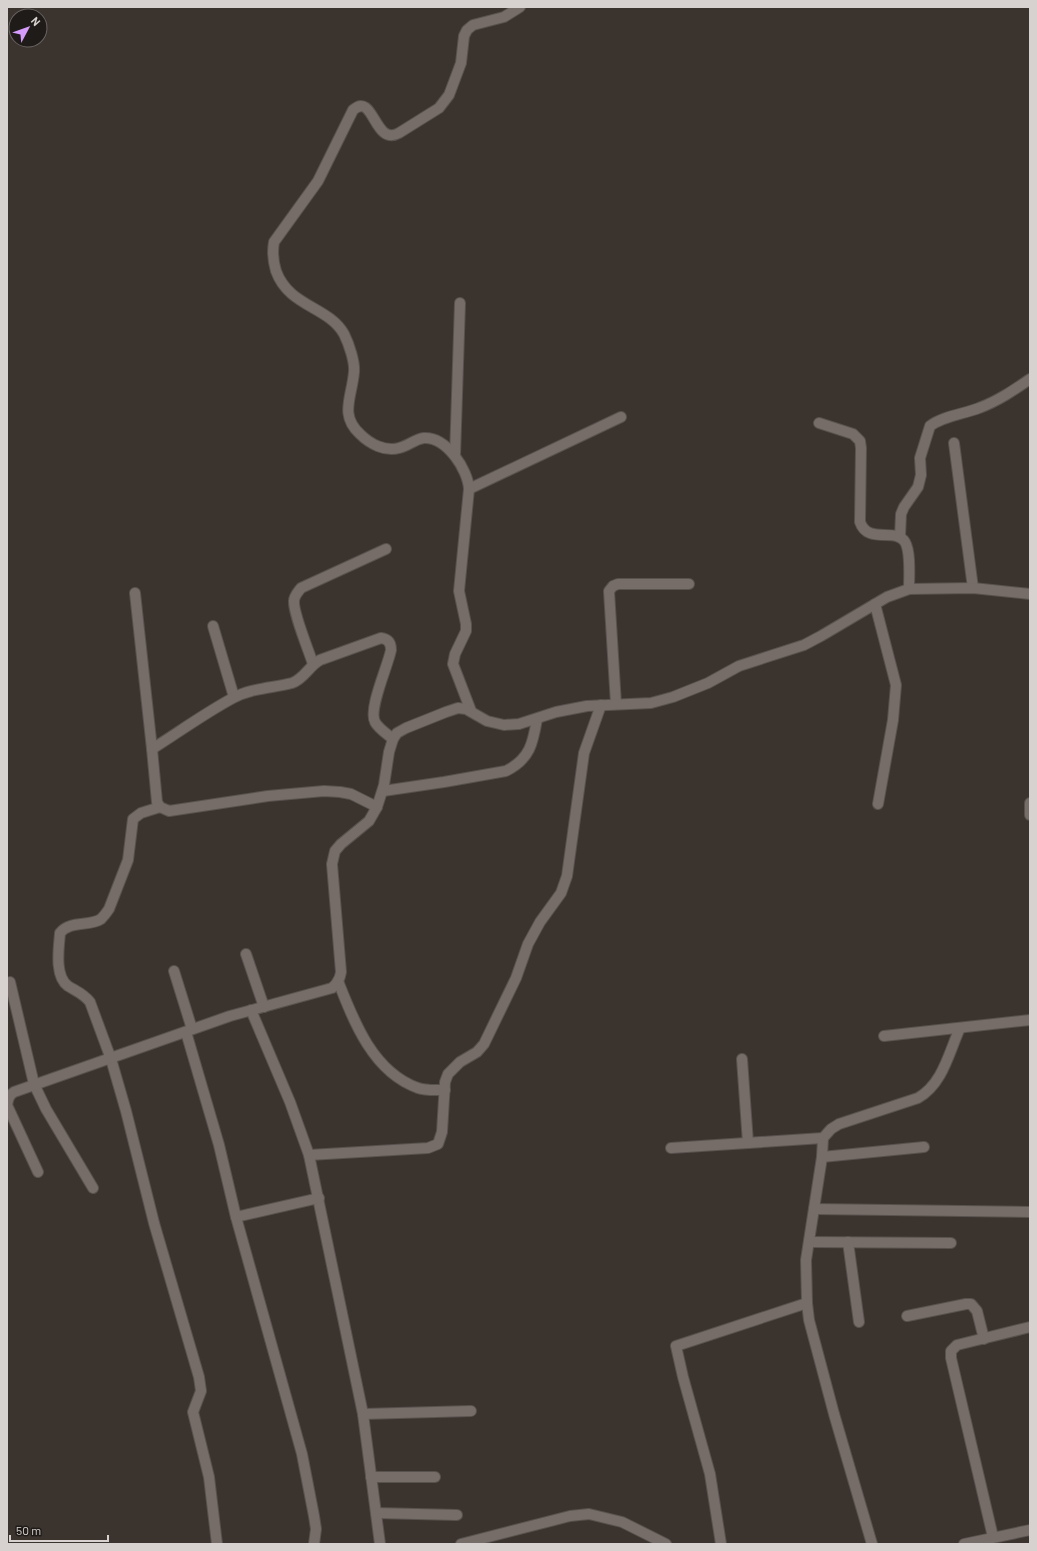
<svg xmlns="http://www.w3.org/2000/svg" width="1037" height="1551" font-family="Barlow,sans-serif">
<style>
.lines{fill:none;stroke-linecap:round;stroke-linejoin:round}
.street-casing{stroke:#58524e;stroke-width:12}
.street{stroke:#766d68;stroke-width:10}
</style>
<rect width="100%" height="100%" fill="#3b332e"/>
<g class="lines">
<defs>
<g id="street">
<path d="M819,423L853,434L860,441L861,448L860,522C868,545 896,527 905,542C911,552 909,578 909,589"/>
<path d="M954,443L973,588"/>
<path d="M455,456L460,303"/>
<path d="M469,489L621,417"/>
<path d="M900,537L901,514L904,507L918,487L921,475L920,458L930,426C943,416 964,414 979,408C998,401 1014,390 1030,379"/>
<path d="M135,593L152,749L157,802L160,807L169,811L268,796L324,791L340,792L351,794L377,807"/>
<path d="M875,604L896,685L893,720L878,804"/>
<path d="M213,626L234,697"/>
<path d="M313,664C309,651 293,613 294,601C294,596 298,592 301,588L386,549"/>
<path d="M616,704L609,591L613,586L618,584H689"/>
<path d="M471,711L453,664L455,654L466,631V624L459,591L469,489C468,470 447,437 424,438C415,439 408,446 399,448C385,452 370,444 360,434C339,415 352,397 354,372C355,362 349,344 344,334C328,306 289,307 276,271C273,261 272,253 274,242L318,181L353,110C374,91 374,147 399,133L439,108L449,95L461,63L464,36L467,30L473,25L504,17L520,7"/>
<path d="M152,749C179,732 205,713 233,698C251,688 273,688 292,683C304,679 309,666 320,660L381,638C388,639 391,643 391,650C388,666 368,709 375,722C378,728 387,734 393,739"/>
<path d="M383,791L444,782L506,771C530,759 533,743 537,719"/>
<path d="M1030,803V815"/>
<path d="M160,807L141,813L133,819L128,860L109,909C107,912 104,916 101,919C89,927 70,920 60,933C59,947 54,976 68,986C76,991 84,994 90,1002L111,1059L126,1111L154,1223L199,1377L201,1391L193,1412L209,1477L217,1544"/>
<path d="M246,954L264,1007"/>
<path d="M174,971L192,1029"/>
<path d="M338,981C354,1022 373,1072 418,1088C426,1091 437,1090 445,1090"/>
<path d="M10,982L34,1084L46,1109L93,1188"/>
<path d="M251,1010L290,1102L309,1155L363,1414L380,1544"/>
<path d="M186,1032L219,1145L236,1217L302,1454L314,1516L316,1529L314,1544"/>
<path d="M884,1036L1030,1020"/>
<path d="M742,1059L748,1143"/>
<path d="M671,1148L823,1138"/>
<path d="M309,1155L428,1148L438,1144L442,1132L445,1082L448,1074L460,1062L477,1052L484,1044L516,978L528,944L540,922L561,893L567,876L584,753L601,705"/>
<path d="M822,1157L924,1147"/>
<path d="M38,1172L7,1105C8,1099 9,1095 14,1092L230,1016L332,988C337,984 340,979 341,972L332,864L335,851L341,844L369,821L377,807L384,785L389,752L393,739L397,733L406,728L446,712L458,708L466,709L487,721L504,725L519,724L556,712L587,706L651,703L673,697L708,683L739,666L804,645L821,636L887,597L909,589L973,588L1030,594"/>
<path d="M814,1209L1030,1212"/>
<path d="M236,1217L319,1198"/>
<path d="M809,1242L951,1243"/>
<path d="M848,1242L859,1322"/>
<path d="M907,1316L966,1304H971L977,1311L984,1339"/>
<path d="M363,1414L471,1411"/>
<path d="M371,1477H435"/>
<path d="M376,1513L457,1515"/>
<path d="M993,1537L951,1358V1351L957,1345L1030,1327"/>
<path d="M461,1544L570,1516L589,1514L622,1522L666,1544"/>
<path d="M721,1544L710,1474L683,1377L676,1346L807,1303"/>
<path d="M872,1544L834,1414L809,1320L807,1303L806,1260L822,1157L823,1138L831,1129L839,1124L918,1098C943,1084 949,1052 960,1028"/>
<path d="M964,1544L1030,1530"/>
</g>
</defs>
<use href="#street" class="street-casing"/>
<use href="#street" class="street"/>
</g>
<rect width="1037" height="1551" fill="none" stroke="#d7d2cf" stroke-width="16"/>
<g transform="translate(28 28) rotate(49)"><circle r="19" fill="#1f1b19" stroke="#696462"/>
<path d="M0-3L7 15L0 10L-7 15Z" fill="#d59cfb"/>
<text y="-6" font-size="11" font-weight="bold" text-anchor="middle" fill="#d7d2cf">N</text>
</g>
<path d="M10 1535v6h98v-6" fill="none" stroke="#d7d2cf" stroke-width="2"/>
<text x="16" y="1535" font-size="12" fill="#d7d2cf" stroke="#1f1b19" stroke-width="3" paint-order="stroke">50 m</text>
</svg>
